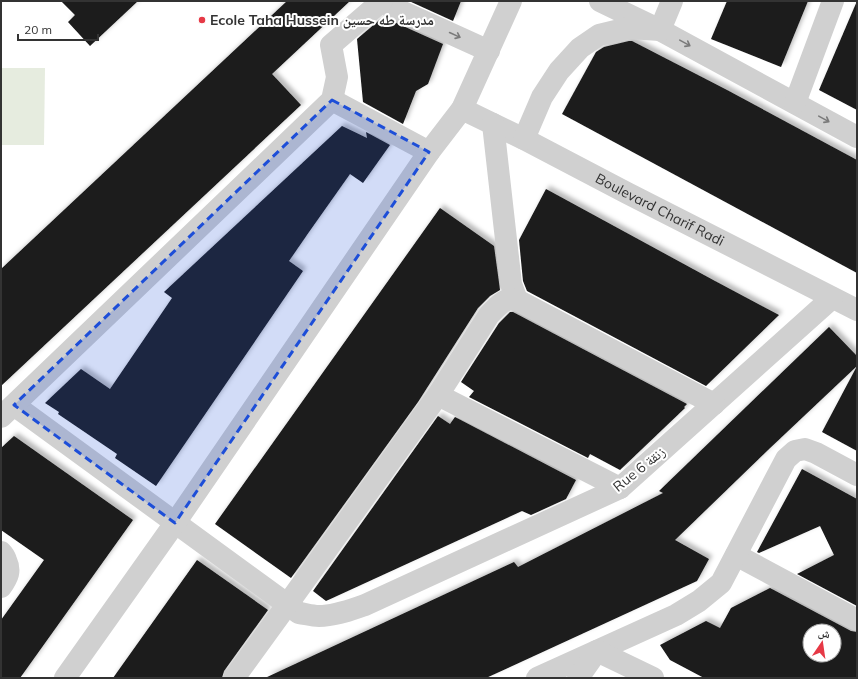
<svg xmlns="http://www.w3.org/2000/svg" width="858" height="679" font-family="Mulish,'Noto Naskh Arabic',sans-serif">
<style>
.green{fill:#e6ecdf}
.building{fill:#1a1a1a;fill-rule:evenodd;filter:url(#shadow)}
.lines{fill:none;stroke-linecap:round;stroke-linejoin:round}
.street{stroke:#d0d0d0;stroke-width:22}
.oneway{stroke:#7a7a7a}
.marked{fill:#1d4ed8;fill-opacity:0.2;stroke:#1d4ed8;stroke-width:3;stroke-dasharray:8 5;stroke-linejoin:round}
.poi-dot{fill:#e63946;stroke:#fff;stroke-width:1.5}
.labels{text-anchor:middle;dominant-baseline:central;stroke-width:4;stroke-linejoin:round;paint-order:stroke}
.poi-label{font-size:14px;font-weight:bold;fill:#333;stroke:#fff;text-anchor:start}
.street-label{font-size:14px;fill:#333;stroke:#fff}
</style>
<defs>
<filter id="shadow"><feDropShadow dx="3.5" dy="-3.5" stdDeviation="2" flood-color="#0004"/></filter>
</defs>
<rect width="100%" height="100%" fill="#fff"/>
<path class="green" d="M2,68H45L44,145H1Z"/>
<g class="building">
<path d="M61,1H138L90,46L68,22L75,15Z"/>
<path d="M287,1H350L272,74L301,105L1,386V269Z"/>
<path d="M409,1H461L453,21Z"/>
<path d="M727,1H808L781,67L711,39Z"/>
<path d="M857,1V110L819,90Z"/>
<path d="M383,17L443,44L428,84L416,91L403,124L363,102L357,39Z"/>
<path d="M629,41H632L727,90L857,160V273L562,114L596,52L604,47Z"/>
<path d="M342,126L367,138L366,132L390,145L363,183L350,174L309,232L289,261L303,271L156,486L115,458L117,454L58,414L59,412L45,403L81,369L110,389L172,298L164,292Z"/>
<path d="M546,189L715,281L779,315L706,386L527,291L523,281L519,240Z"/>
<path d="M440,208L494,246L500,290L490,296L478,308L418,402L291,578L215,524Z"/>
<path d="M510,312H513L687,404L684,407L685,408L620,470L590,454L588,458L469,397L474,391L461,382L499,323Z"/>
<path d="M829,327L857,356V366L768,450L675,540L709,559L697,581L486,678H265L514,562L518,567L663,493L659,491Z"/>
<path d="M857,366V451L822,432Z"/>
<path d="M438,416L450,424L455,417L576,480L566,499L531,515L522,511L326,601L313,591Z"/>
<path d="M14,436L133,520L20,678H1V620L44,560L1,530V448Z"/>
<path d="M802,469L857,499V606L797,574L834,555L820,526L759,553L757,552Z"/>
<path d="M197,560L268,610L224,671L222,678H113Z"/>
<path d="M770,588L851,631L857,632V678H704L670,660L660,645L706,621L720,628L731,608ZM810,631H834V655H810Z"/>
</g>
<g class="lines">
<g class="street">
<path d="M600,1L660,30L857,137"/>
<path d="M381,2L489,51"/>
<path d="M332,100L429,152"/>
<path d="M795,103L833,1"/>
<path id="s1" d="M462,109L524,139L627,193L857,310"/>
<path d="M493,124L511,284L517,300"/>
<path d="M524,139L542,97L559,71L580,48L599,35L628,28L660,30L672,1"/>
<path d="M438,395L620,488"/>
<path d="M14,405L299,613C306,614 312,616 319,616C335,616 350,610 365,605L620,488L832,298"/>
<path d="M1,417L332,100L337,77L331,45L382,1"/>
<path d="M1,552C4,555 5,557 6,560C11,571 8,577 1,587"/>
<path d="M736,555L857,620"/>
<path d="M65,678L175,523L429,152L462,109L511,1"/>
<path d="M234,678L287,605L438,395L489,315C495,309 502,300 511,299C513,299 515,300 517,300L714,404"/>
<path d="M537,678L676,615L699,601L721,583L786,459L795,451L805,449L816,453L857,475"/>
<path d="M578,678L597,651L653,678"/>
</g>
</g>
<defs><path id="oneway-shaft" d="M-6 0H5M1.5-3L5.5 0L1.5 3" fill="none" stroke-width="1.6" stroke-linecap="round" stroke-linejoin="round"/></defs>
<g class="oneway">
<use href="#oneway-shaft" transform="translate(455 35) rotate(25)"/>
<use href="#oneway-shaft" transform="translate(685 43) rotate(29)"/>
<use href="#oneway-shaft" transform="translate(824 119) rotate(29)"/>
</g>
<path class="marked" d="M332,100L429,152L175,523L14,405Z"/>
<circle class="poi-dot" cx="202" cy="20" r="4"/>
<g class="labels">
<g class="poi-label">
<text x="210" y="20">Ecole Taha Hussein مدرسة طه حسين</text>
</g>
<g class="street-label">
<text stroke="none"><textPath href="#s1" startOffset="222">Boulevard Charif Radi</textPath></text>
<text transform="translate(639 469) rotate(-39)">Rue 6 زنقة</text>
</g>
</g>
<rect width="858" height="679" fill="none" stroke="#333333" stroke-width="4"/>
<g transform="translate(822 643) rotate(13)"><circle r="19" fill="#ffffff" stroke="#adadad"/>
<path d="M0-3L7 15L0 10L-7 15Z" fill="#e63946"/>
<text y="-6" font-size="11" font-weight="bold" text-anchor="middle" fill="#333333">ش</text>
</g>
<path d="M18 34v6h80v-6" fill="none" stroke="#333333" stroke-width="2"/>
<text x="24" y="34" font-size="12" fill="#333333" stroke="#ffffff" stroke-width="3" paint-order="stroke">20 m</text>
</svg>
